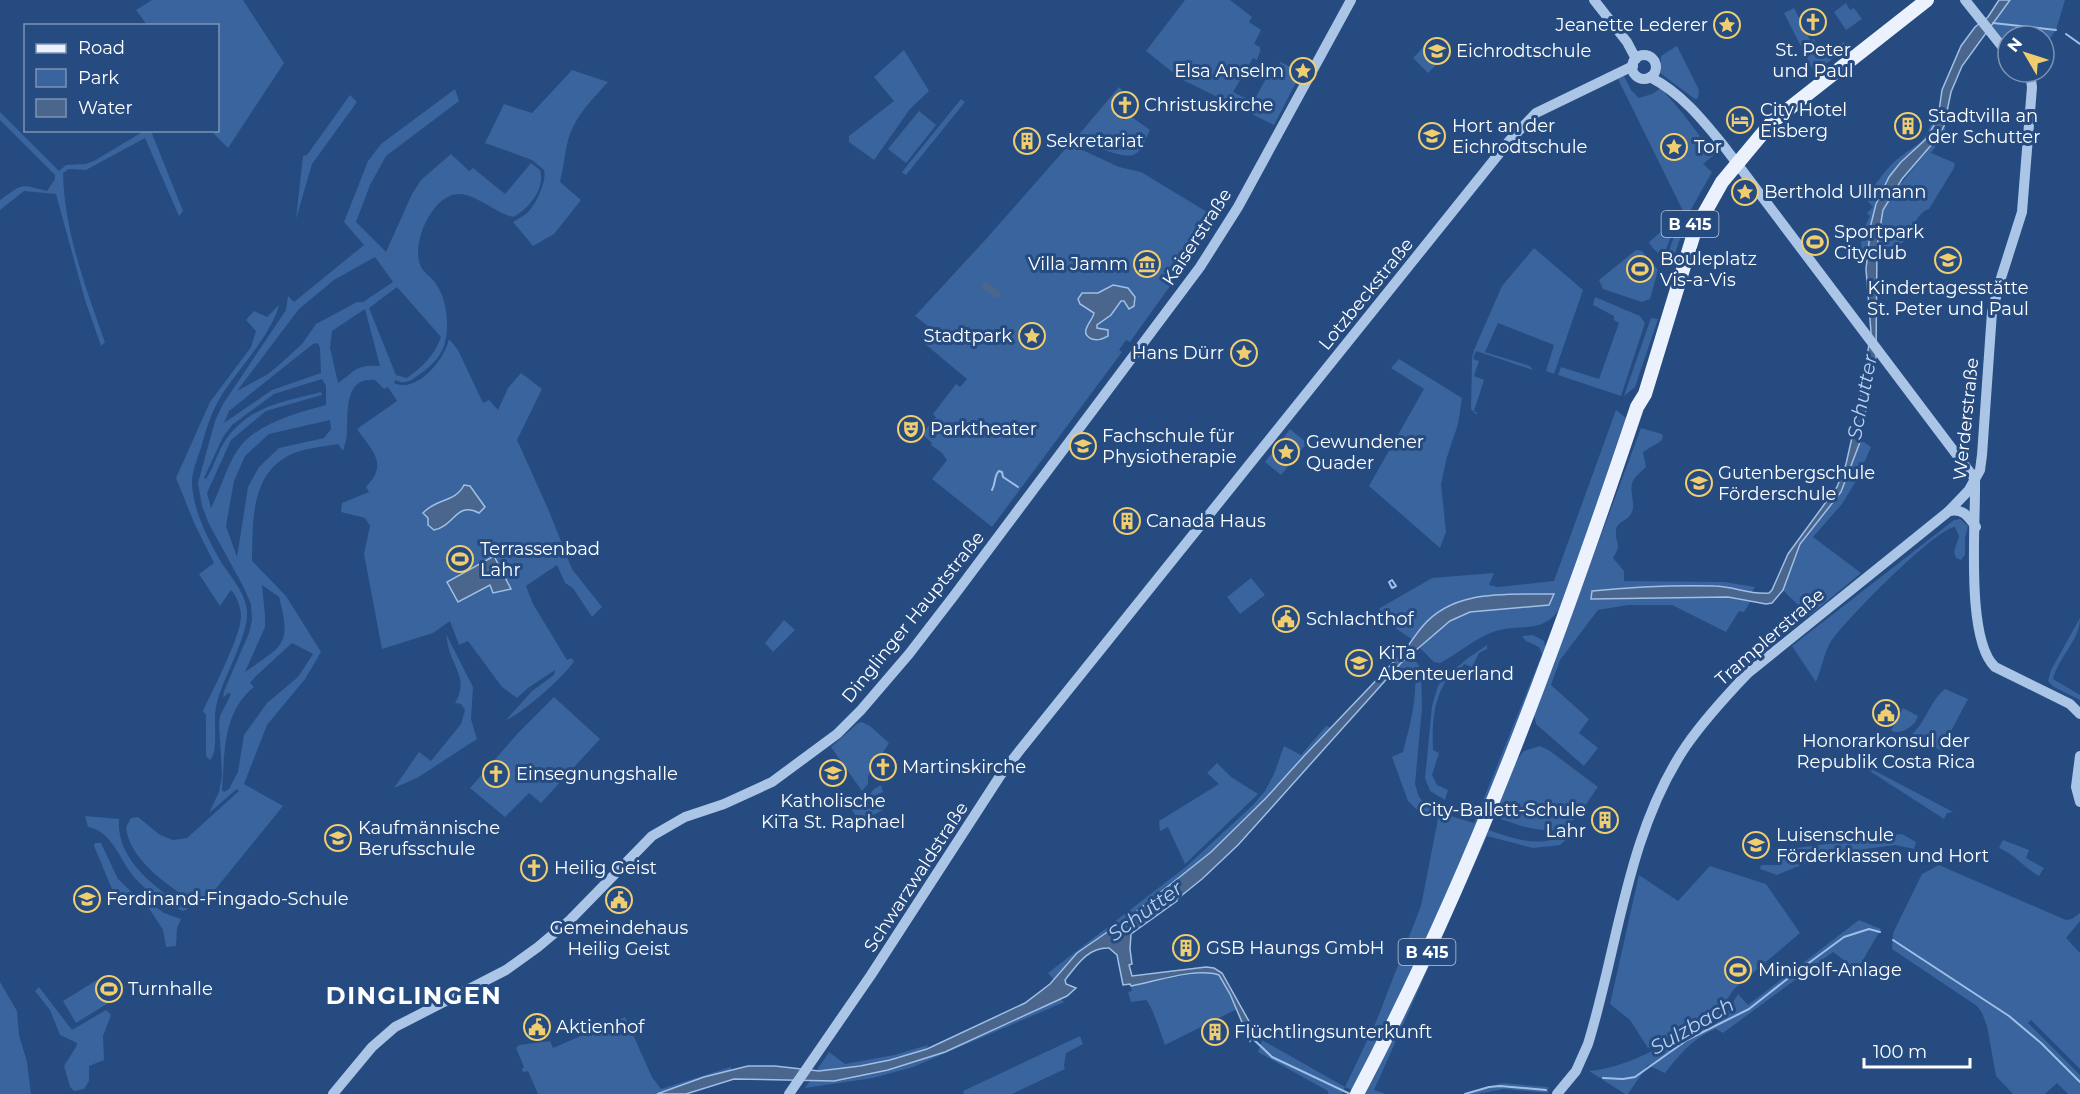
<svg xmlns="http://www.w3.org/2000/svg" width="2080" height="1094" font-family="Montserrat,sans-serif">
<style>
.green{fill:#39649d;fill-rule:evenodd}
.water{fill:#4a668d;stroke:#9fbfe7;stroke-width:1.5}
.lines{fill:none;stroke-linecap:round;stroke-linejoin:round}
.stream{stroke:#9fbfe7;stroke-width:2}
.canal{stroke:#4a668d;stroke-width:8}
.minor{stroke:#abc5e6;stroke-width:10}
.major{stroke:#ecf2fd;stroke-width:14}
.labels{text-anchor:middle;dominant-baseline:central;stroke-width:6;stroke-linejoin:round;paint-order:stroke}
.shield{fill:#254b80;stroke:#bec9d9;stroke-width:1.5}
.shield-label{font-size:16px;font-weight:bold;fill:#fff}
.poi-label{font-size:18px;fill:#fff;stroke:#254b80;text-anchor:start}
.street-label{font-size:18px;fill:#fff;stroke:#254b80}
.water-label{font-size:20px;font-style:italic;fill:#b6cfee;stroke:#254b80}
.district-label{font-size:24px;font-weight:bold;letter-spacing:1.5px;fill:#fff;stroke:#254b80}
</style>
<rect width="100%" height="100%" fill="#254b80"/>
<g class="green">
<path d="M152,0H243L284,63L228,148L211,131L218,130V26L147,25L136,10Z"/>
<path d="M1185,0H1230L1252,17L1249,22L1261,30L1254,44L1260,47V52L1257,60L1253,58L1233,92L1253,102L1268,75L1281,62L1301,73L1274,125L1181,79L1146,51Z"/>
<path d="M2010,0H2065L2056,30L2044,47V36H2008V45L1992,26Z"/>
<path d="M1846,3L1850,10L1854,8L1862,19L1846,30L1834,12Z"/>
<path d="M1794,8L1810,40L1814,39L1822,55L1844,42L1848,48L1814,72L1784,13Z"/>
<path d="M1427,43L1442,59L1428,73L1413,58Z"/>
<path d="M1677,46L1699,90L1698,98L1695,99L1660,73L1661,56Z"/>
<path d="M904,50L929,91L910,109L874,160L849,142V136L894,101L874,77Z"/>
<path d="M572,70L608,82C591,101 572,119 567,145C564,158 563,170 560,182L581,200L554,234L533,246L513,222C517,219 522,217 526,214C535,207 547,182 544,170L532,160L485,143L504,104L532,113Z"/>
<path d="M1624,76L1631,90L1639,98L1652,94L1661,88L1684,115L1714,155L1703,164L1712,172L1689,213L1675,253L1669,251L1683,211L1618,79Z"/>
<path d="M1119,87L1122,90L1112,104L1117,109L1114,115L1124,120L1129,115L1150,130C1146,138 1143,150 1135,154C1124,161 1088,143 1076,138Z"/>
<path d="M455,89L459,101L386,156L370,185L356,222L386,252L412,194L421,180L451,154L469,171L473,168L505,194L531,163L540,170C546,188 528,210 513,217C496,213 474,193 458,194C432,195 410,245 421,267C424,273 432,277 436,284C447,299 450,328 444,346C440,358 427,370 417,376C410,381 404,385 396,380L394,383C417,394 445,359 449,339L458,350L483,403L489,400L498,410L508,388L521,373L542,389L517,440L549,511L572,569L602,607L592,617L573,588L565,583L557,565L526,586L533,604L564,655L567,660L571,658L574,661C566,675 521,715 506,720L532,691L554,675L555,670L528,688L517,698L502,687L468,641L459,645L450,621L433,633L382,649L364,554L370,526L365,518L341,512L342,503L369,492L366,487C389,463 372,451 357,429L397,401L388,387L384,389L375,380C344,376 348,413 347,432C347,438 345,445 343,451L338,444C322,447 302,448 288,456C250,476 253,524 252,561L286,596L321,652L305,679L267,725L244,784L283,806L209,897L198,904C172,889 129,861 126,827L131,818L138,817L160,835L173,840L187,838L239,791L237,789L209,813L219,792L222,775L219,723L220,716L231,694L228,693L223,698L224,691L249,633L252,620L251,604L243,586L209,524L202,506L198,483L215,421L223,404L286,310L288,296L294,302L364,245L344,222L368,161L381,144ZM375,257L393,282L363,302H357L316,324L302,344L280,364L268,374L237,391L299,309L334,280ZM397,287L441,337C435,355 422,367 407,378L396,375L369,308ZM365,309L380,366C356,364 355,371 338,383L330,348L332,331ZM318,343L320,348L321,373L272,390L224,423L229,411L313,344ZM322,379L326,386V405C299,412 256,424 239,448C228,462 220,491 211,508L207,493L231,440L266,411L322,395L321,392C286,401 250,406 227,438C218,450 214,467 206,479L204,478L223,437L232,425L274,394ZM330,420L331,429L324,438L279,448L259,467L248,487L237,557L226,526L234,481L245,456L269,434ZM262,585L279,597C292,646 283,645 245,672L265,627V615ZM292,643L313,654L298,677L267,703L244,735L238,772L229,789L224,792L222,790C225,753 222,713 254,687L250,683L255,677Z"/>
<path d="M350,95L357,102L312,164L296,219L303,156L307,155Z"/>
<path d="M961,99L965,102L906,175L902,172Z"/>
<path d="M919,111L936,125L906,163L888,149Z"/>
<path d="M0,112L59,171L66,165L85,164L94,161L144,131H151L183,211L179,216L145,138L86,170L69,169L63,173C64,230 86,289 105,342L101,346L85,300L56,194L24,191L0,210V200C24,183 19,184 47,191L55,179V175L0,120Z"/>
<path d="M1934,114L1938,118L1926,139L1901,162L1883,188L1871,224L1866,257H1862C1859,241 1863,230 1870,216L1867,213L1873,207L1865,198C1874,187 1882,174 1892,164C1915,142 1925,149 1934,114Z"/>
<path d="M1944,126L1946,130L1931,153L1955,163L1954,168L1929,209C1914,214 1913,234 1902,243C1895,248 1885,247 1877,247L1883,210L1891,196L1939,136Z"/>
<path d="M1074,146L1119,167L1141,172L1217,218L1190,258L1130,342L1126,340L1119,350L1122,352L992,527L932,479L947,460L942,453L931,445L932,443L922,434L936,417L933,414L956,384L960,387L967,379L925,344L934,331L915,316L987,238L1067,147Z"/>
<path d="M1671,223L1675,225L1665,252C1658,256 1652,248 1649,242Z"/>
<path d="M1534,248L1583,290L1554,374L1546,371L1554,345L1498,323L1485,352L1530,366L1533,370L1476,351L1473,359L1479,361L1474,376L1484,380L1474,411L1478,413L1476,414L1471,409L1472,358L1474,350L1502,286Z"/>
<path d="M1636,250L1642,251L1658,270L1650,299L1642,302L1603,289L1599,280Z"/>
<path d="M1595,297L1640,316L1645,323L1621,396L1558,375L1561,367L1599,379L1619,323L1614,320V316L1593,305Z"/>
<path d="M279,305C272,333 240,368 223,393C212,410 206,429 201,448C197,459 192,472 192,483C193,509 207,538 220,560C230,577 246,592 247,612C249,635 221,681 216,707C213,721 219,752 210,760L206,756V715L203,711C213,689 240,638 241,617C241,608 237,596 231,590L220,606L199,574L214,563L195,525L176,478L210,402L251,347L256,331L246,320L254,311L267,317Z"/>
<path d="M1651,318L1658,319L1635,387L1624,396Z"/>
<path d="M1399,359L1462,398L1458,424L1447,457L1441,484L1446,532L1440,548L1369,486L1424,389L1391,368Z"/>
<path d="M1616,410L1626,418L1561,607C1542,636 1521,622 1493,632C1474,639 1458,654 1440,663L1434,662L1420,648L1437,631L1460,615L1553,594C1498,596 1447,587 1413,640L1380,618L1378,613L1380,608L1432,578L1494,573L1489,585L1498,587L1554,581Z"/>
<path d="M1641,428L1662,434L1663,437L1661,441L1643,452L1646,467C1642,471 1635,476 1633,481C1628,491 1637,505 1631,514C1627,521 1616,522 1616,531C1615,545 1623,542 1613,558L1624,571V581L1724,582L1755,587L1751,593L1716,586L1593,591L1591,599L1712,597H1728L1750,602L1744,612L1739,611L1726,632L1672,605H1628L1598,610L1560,660L1551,685L1589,719L1579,733L1598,748L1584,766L1536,724L1534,715Z"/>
<path d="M1290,429L1307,443L1281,475L1265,462Z"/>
<path d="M1860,442H1864L1871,447L1856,481L1842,504L1813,537L1861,573L1809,616L1783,590L1800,544L1841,492Z"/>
<path d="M1960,519L1968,526L1965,538V555L1961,560L1956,558L1954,552L1959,536L1955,527C1937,527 1842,623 1830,643C1824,654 1821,670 1816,682L1792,646L1954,520Z"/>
<path d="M1251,578L1265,595L1240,614L1227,597Z"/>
<path d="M2080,618C2080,640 2058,658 2053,679L2080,695V700L2054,687L2048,681L2051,670Z"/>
<path d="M784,620L795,630L773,652L765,643Z"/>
<path d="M446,634L473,687L471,719L477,739L417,778L394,788L419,752L431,761L461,724L465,710L461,704L455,703C467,682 457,672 450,653C448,647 447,640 446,634Z"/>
<path d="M1533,635L1544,641L1547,653L1477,825L1410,977L1352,1090L1345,1087L1342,1094H1328V1091L1258,1052L1262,1040L1345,1087L1376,1022L1421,906L1438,819L1418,811L1408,801L1392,757L1403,752C1410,725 1417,700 1415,672L1398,667L1411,654L1421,669L1422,708L1415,784L1419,797L1431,810L1474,823L1542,654L1539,647L1526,641L1522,636Z"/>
<path d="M1487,645V649L1479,653L1472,667L1464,664L1456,678L1449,676C1433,699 1432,723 1433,750L1439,753L1432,775L1437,785L1448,790L1445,800L1430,791L1425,778L1432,706L1438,686L1442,680L1468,658Z"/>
<path d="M1945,689L1968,699L1941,750L1910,736C1926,723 1929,702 1945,689Z"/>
<path d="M554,697L600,739L541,803L529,793L505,817L470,788L519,732Z"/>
<path d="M1903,708L1918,716C1915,726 1904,733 1894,732L1891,730Z"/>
<path d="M862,722L870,726L889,743L868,776V784L862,791L831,747L858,723Z"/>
<path d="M1326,726L1332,728L1266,798L1211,852L1132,915L1077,953L1054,980L1048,973L1187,866L1253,805L1265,791L1274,774L1284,746L1301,755Z"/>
<path d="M1540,746L1550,751L1598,787C1589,799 1580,816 1568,824C1546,839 1516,823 1494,817L1518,758L1524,751Z"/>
<path d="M1851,759L1860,763L1953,812L1947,813L1944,819Z"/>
<path d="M1217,763L1231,777L1258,794L1185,864L1168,827L1160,831L1159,821L1219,784L1207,773Z"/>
<path d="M881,785L883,792L874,796L879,795L883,810L863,820L865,824L861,826L852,810L868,800L867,798L874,789Z"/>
<path d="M85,816L119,819C116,861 157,889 188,909L183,911C165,903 147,892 134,877C119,859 112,831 88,827Z"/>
<path d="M1485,829C1516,839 1543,851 1572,830L1574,832L1560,845L1533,848L1487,836L1374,1090L1386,1094H1363Z"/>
<path d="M1902,834L1916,842L1914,849L1895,845L1828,854L1777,875L1760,869L1761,865H1781V850Z"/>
<path d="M2003,840L2029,850L2026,858L2044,868L2039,876C2023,867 2017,856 1999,848Z"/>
<path d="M95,843H101L118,879L137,897L127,899L112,889L94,846Z"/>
<path d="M1939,865L2066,920L2072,919L2080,913V921L2066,938L2080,953V1069L2031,1020L2028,1023L2080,1075V1094H2068L2057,1083L2045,1094H2013L1996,1076L1987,1026L1982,1013L1977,1006L1892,949L1893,933L1922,874Z"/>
<path d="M1710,866L1766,884L1800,933L1734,989L1715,1018L1708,1023L1681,1032L1648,1048L1630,1020L1610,1004L1639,875L1678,901Z"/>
<path d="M141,896L164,913L181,919L177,928L176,946L166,947L163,930Z"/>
<path d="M1859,920L1881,929L1857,970L1833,952L1723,1033L1716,1029C1694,1037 1679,1055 1665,1073L1648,1065L1628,1094H1625L1589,1071C1624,1068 1653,1050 1685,1035C1697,1030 1709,1029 1719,1021C1728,1014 1732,1003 1738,994L1748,1005Z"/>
<path d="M1209,973L1219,975L1237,1009L1165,1045C1161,1034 1152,1005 1146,1000L1131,1002L1128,992L1132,991L1131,986L1186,975Z"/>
<path d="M97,980L110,1002L76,1023L63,1001Z"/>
<path d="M0,982L17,1011L19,1035L27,1062L31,1094H0Z"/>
<path d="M39,987L72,1030L106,1010L111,1015L103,1036L104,1060L89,1066V1081L84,1089L74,1091L70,1087L64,1066L76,1047L77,1043L60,1035L50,1010L35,991Z"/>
<path d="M1061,999L1064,1002L1062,1003L913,1067L873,1078L805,1088L810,1081C900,1079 981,1035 1061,999Z"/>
<path d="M625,1017L652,1077L661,1089L731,1067V1070L657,1094H538L528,1071L523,1072L522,1069L524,1067L516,1048L519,1045L550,1041L553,1048Z"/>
<path d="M1080,1036L1083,1044L1066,1053L1064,1066L1065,1069L1012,1094H964L963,1091Z"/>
<path d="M928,1045L927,1049C900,1057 844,1075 817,1070L829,1052L845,1064L894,1055Z"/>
<path d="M1502,1083L1548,1087V1093L1504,1089L1477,1094H1462Z"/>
</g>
<g class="water">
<path d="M1999,0H2010L1962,66L1951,92L1944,126L1939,136L1902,179L1883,210L1877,247L1876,357L1860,442L1841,492L1800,544L1783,590L1772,603L1766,604L1728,597L1591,599L1592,591C1632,587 1674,585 1714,586C1733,586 1750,595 1769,593L1772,590L1788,554L1837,487L1846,464L1858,411L1871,332L1866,269L1871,224L1876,204L1889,177L1901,162L1926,139L1938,118L1942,90L1961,46L1975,27L1988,17Z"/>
<path d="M1113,285L1128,288L1135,297L1134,306L1129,309L1124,301H1121L1111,315L1097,325V328L1108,330V336C1102,339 1098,341 1092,339C1077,333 1093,321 1094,313L1080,304L1078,299L1082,293H1098Z"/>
<path d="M464,485L470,486L485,507L479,513C456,501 455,526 434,530L428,525V518L423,513C435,499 456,502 464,485Z"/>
<path d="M494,556L511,589L493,593L490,585L458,602L447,582Z"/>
<path d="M1554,594L1549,605L1470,612L1450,621L1401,663L1238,845L1202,879L1176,900L1177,901L1131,934L1130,949L1132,964L1129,965L1132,976L1206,967L1214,968L1222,973L1255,1032L1250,1041L1230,994L1219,975C1197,967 1154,982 1131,986L1130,984L1123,985L1117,955L1109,948C1088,947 1077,965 1065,980L1066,984L1076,988L1067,996L945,1052L888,1070L834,1081L734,1079L686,1094H657L704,1077L748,1066H775L819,1071L860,1066L890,1060L927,1049L1025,1003L1050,984L1077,953L1132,915L1211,852L1266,798L1304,756L1405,650C1411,642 1416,634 1422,627C1454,588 1509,595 1554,594Z"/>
</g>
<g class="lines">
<g class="stream">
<path d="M1993,23L2056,30"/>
<path d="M2066,34L2080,44"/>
<path d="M992,490C996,483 994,475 999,471L1002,472L1003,477L1018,487"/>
<path d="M1392,580L1396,586L1392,588L1389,582Z"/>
<path d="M1893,940L2009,1016L2041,1043L2080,1082"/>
<path d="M1250,1036L1272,1057L1350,1094"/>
<path d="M1603,1078L1623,1079L1635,1077L1687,1040L1749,1009L1791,976L1844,937L1869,929L1880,932"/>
<path d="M1465,1094L1489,1087L1500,1086L1546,1090"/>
</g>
<path class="canal" d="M986,286L997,294"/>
<g class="minor">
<path d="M1594,0L1627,42L1636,59"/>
<path d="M1965,0L2008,54"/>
<circle cx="1644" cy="67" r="12"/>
<path d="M2024,72L2031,80L2032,87L2022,212L2001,278L1992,312L1982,455L1980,470L1975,479C1976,522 1965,639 1995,667L2070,704L2080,714"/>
<path d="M1650,77C1681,93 1702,119 1723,145L1975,479"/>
<path d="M1949,511C1963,508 1968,516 1976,527"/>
<path d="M2080,756L2076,787L2080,802"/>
<path d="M333,1094L372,1047L395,1027L506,970L538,947L570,920L652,836L685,817L724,804L772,782L837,734L861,710L909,654L953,597L1200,267L1238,207L1351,0"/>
<path d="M789,1094L871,975L1000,776L1020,750L1510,140L1536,113L1633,66"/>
<path d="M1557,1094L1576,1071L1588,1044C1618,947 1627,833 1686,746C1704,720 1726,696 1748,673L1949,511L1969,490L1975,479"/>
</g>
<path class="major" d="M1357,1094C1473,875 1558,642 1637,407L1645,394L1695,230L1722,182L1772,122L1927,0"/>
</g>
<defs>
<symbol id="church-ring" viewBox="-11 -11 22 22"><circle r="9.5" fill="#254b80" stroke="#f0ce6f" stroke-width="1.5"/><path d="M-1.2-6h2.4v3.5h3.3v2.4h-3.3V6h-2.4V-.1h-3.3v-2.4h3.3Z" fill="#f0ce6f"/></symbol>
<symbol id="sight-ring" viewBox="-11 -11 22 22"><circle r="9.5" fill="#254b80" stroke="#f0ce6f" stroke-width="1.5"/><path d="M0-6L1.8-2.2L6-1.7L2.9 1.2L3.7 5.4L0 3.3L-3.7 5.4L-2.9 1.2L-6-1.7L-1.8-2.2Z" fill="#f0ce6f"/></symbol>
<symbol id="school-ring" viewBox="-11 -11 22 22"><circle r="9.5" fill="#254b80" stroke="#f0ce6f" stroke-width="1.5"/><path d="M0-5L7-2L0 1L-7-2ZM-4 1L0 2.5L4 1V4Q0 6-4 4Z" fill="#f0ce6f"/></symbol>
<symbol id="hotel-ring" viewBox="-11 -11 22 22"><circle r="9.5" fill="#254b80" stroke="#f0ce6f" stroke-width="1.5"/><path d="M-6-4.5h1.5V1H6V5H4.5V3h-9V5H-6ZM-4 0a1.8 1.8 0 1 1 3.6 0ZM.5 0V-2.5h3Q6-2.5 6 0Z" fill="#f0ce6f"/></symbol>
<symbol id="building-ring" viewBox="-11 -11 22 22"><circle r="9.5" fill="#254b80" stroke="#f0ce6f" stroke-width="1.5"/><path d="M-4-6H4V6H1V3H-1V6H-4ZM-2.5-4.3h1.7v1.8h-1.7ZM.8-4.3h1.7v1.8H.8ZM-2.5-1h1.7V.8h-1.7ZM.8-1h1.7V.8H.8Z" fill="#f0ce6f"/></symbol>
<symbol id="stadium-ring" viewBox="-11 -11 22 22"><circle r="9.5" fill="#254b80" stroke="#f0ce6f" stroke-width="1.5"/><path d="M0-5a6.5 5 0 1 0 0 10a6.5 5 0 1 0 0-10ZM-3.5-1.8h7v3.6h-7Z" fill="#f0ce6f"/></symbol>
<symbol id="museum-ring" viewBox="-11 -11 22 22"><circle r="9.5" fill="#254b80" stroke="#f0ce6f" stroke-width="1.5"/><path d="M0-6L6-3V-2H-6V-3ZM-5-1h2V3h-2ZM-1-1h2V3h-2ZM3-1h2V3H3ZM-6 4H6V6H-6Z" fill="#f0ce6f"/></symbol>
<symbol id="theatre-ring" viewBox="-11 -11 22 22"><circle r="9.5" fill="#254b80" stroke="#f0ce6f" stroke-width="1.5"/><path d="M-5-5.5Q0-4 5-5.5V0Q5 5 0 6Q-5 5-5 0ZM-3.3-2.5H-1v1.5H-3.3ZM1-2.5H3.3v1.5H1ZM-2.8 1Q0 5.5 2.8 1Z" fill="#f0ce6f"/></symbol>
<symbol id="university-ring" viewBox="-11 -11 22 22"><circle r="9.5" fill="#254b80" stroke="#f0ce6f" stroke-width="1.5"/><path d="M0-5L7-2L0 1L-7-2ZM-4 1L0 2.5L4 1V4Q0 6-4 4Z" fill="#f0ce6f"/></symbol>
<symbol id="civic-ring" viewBox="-11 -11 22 22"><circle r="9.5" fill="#254b80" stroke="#f0ce6f" stroke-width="1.5"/><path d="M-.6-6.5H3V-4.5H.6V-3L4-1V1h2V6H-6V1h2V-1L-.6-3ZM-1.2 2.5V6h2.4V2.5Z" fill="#f0ce6f"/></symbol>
</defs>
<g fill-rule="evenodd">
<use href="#church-ring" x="1798" y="7" width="30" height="30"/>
<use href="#sight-ring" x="1712" y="10" width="30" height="30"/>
<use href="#school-ring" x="1422" y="36" width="30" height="30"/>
<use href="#sight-ring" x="1288" y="56" width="30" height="30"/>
<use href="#church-ring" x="1110" y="90" width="30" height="30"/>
<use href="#hotel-ring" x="1725" y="105" width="30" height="30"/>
<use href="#building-ring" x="1893" y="111" width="30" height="30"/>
<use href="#school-ring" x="1417" y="121" width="30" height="30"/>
<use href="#building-ring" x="1012" y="126" width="30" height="30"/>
<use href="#sight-ring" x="1659" y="132" width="30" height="30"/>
<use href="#sight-ring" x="1730" y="177" width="30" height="30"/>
<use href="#stadium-ring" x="1800" y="227" width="30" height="30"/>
<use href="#school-ring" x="1933" y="245" width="30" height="30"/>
<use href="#museum-ring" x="1132" y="249" width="30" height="30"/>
<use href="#stadium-ring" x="1625" y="254" width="30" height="30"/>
<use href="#sight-ring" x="1017" y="321" width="30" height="30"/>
<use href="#sight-ring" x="1229" y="338" width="30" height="30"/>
<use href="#theatre-ring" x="896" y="414" width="30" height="30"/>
<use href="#university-ring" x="1068" y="431" width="30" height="30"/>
<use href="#sight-ring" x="1271" y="437" width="30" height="30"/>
<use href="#school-ring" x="1684" y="468" width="30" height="30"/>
<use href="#building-ring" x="1112" y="506" width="30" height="30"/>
<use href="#stadium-ring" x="445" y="544" width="30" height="30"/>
<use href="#civic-ring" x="1271" y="604" width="30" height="30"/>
<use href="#school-ring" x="1344" y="648" width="30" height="30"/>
<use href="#civic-ring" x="1871" y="698" width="30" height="30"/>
<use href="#church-ring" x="868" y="752" width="30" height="30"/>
<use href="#school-ring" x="818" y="758" width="30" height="30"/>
<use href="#church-ring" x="481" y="759" width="30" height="30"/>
<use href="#building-ring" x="1590" y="805" width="30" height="30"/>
<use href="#school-ring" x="323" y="823" width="30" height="30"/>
<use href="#school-ring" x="1741" y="830" width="30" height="30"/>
<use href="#church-ring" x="519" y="853" width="30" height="30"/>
<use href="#school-ring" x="72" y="884" width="30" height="30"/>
<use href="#civic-ring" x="604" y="885" width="30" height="30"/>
<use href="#building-ring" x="1171" y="933" width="30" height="30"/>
<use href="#stadium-ring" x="1723" y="955" width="30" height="30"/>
<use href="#stadium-ring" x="94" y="974" width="30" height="30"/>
<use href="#civic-ring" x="522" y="1012" width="30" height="30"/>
<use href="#building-ring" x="1200" y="1017" width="30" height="30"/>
</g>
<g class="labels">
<g class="shield">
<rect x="1661.5" y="211" width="57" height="26" rx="4.5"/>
<rect x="1398.5" y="939" width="57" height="26" rx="4.5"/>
</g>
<g class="shield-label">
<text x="1690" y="224">B 415</text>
<text x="1427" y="952">B 415</text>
</g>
<g class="poi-label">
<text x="1708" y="25" text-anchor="end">Jeanette Lederer</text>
<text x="1813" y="50" text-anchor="middle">St. Peter<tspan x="1813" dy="21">und Paul</tspan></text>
<text x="1456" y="51">Eichrodtschule</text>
<text x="1284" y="71" text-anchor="end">Elsa Anselm</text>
<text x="1144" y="105">Christuskirche</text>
<text x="1760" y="110">City Hotel<tspan x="1760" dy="21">Eisberg</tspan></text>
<text x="1928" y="116">Stadtvilla an<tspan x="1928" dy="21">der Schutter</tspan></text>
<text x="1452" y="126">Hort an der<tspan x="1452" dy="21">Eichrodtschule</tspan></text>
<text x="1046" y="141">Sekretariat</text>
<text x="1694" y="147">Tor</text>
<text x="1764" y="192">Berthold Ullmann</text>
<text x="1834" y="232">Sportpark<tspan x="1834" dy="21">Cityclub</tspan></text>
<text x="1660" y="259">Bouleplatz<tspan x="1660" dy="21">Vis-a-Vis</tspan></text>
<text x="1128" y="264" text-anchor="end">Villa Jamm</text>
<text x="1948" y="288" text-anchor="middle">Kindertagesstätte<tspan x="1948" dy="21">St. Peter und Paul</tspan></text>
<text x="1012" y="336" text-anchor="end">Stadtpark</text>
<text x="1224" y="353" text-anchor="end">Hans Dürr</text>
<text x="930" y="429">Parktheater</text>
<text x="1102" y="436">Fachschule für<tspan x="1102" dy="21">Physiotherapie</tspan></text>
<text x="1306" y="442">Gewundener<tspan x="1306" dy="21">Quader</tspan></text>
<text x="1718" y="473">Gutenbergschule<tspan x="1718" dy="21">Förderschule</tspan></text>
<text x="1146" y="521">Canada Haus</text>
<text x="480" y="549">Terrassenbad<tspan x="480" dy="21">Lahr</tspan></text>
<text x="1306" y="619">Schlachthof</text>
<text x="1378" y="653">KiTa<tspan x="1378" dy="21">Abenteuerland</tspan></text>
<text x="1886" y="741" text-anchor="middle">Honorarkonsul der<tspan x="1886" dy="21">Republik Costa Rica</tspan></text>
<text x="902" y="767">Martinskirche</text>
<text x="516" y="774">Einsegnungshalle</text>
<text x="833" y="801" text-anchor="middle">Katholische<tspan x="833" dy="21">KiTa St. Raphael</tspan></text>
<text x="1586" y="810" text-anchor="end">City-Ballett-Schule<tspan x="1586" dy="21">Lahr</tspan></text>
<text x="358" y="828">Kaufmännische<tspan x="358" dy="21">Berufsschule</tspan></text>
<text x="1776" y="835">Luisenschule<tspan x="1776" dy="21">Förderklassen und Hort</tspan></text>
<text x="554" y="868">Heilig Geist</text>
<text x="106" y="899">Ferdinand-Fingado-Schule</text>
<text x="619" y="928" text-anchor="middle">Gemeindehaus<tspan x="619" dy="21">Heilig Geist</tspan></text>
<text x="1206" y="948">GSB Haungs GmbH</text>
<text x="1758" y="970">Minigolf-Anlage</text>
<text x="128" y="989">Turnhalle</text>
<text x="556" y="1027">Aktienhof</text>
<text x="1234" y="1032">Flüchtlingsunterkunft</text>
</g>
<g class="street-label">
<text transform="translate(1197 237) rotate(-57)">Kaiserstraße</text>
<text transform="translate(1366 294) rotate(-51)">Lotzbeckstraße</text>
<text transform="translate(1966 419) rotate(-84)">Werderstraße</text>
<text transform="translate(913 617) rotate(-51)">Dinglinger Hauptstraße</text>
<text transform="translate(1770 637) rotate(-41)">Tramplerstraße</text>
<text transform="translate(916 877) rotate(-57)">Schwarzwaldstraße</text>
</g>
<g class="water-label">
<text transform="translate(1862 397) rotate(-79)">Schutter</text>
<text transform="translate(1145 911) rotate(-36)">Schutter</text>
<text transform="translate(1692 1026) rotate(-30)">Sulzbach</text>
</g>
<g class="district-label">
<text x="414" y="995">DINGLINGEN</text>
</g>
</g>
<rect x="24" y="24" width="195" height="108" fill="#254b80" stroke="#7c93b3" stroke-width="1.5"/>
<rect x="36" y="44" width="30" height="9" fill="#ecf2fd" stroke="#7c93b3" stroke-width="1.5"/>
<text x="78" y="54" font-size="18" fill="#ffffff">Road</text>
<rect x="36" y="69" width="30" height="18" fill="#39649d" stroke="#7c93b3" stroke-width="1.5"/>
<text x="78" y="84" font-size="18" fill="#ffffff">Park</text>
<rect x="36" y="99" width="30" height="18" fill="#4a668d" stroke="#7c93b3" stroke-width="1.5"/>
<text x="78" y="114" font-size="18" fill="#ffffff">Water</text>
<g transform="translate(2026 54) rotate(309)"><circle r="28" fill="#254b80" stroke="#7c93b3" stroke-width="1.5"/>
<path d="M0-4.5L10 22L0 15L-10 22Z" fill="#f0ce6f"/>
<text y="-9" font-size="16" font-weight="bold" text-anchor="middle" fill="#ffffff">N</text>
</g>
<path d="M1864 1058v9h106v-9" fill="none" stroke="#ffffff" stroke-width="3"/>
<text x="1873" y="1058" font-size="18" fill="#ffffff" stroke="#254b80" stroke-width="4.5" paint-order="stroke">100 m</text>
</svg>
